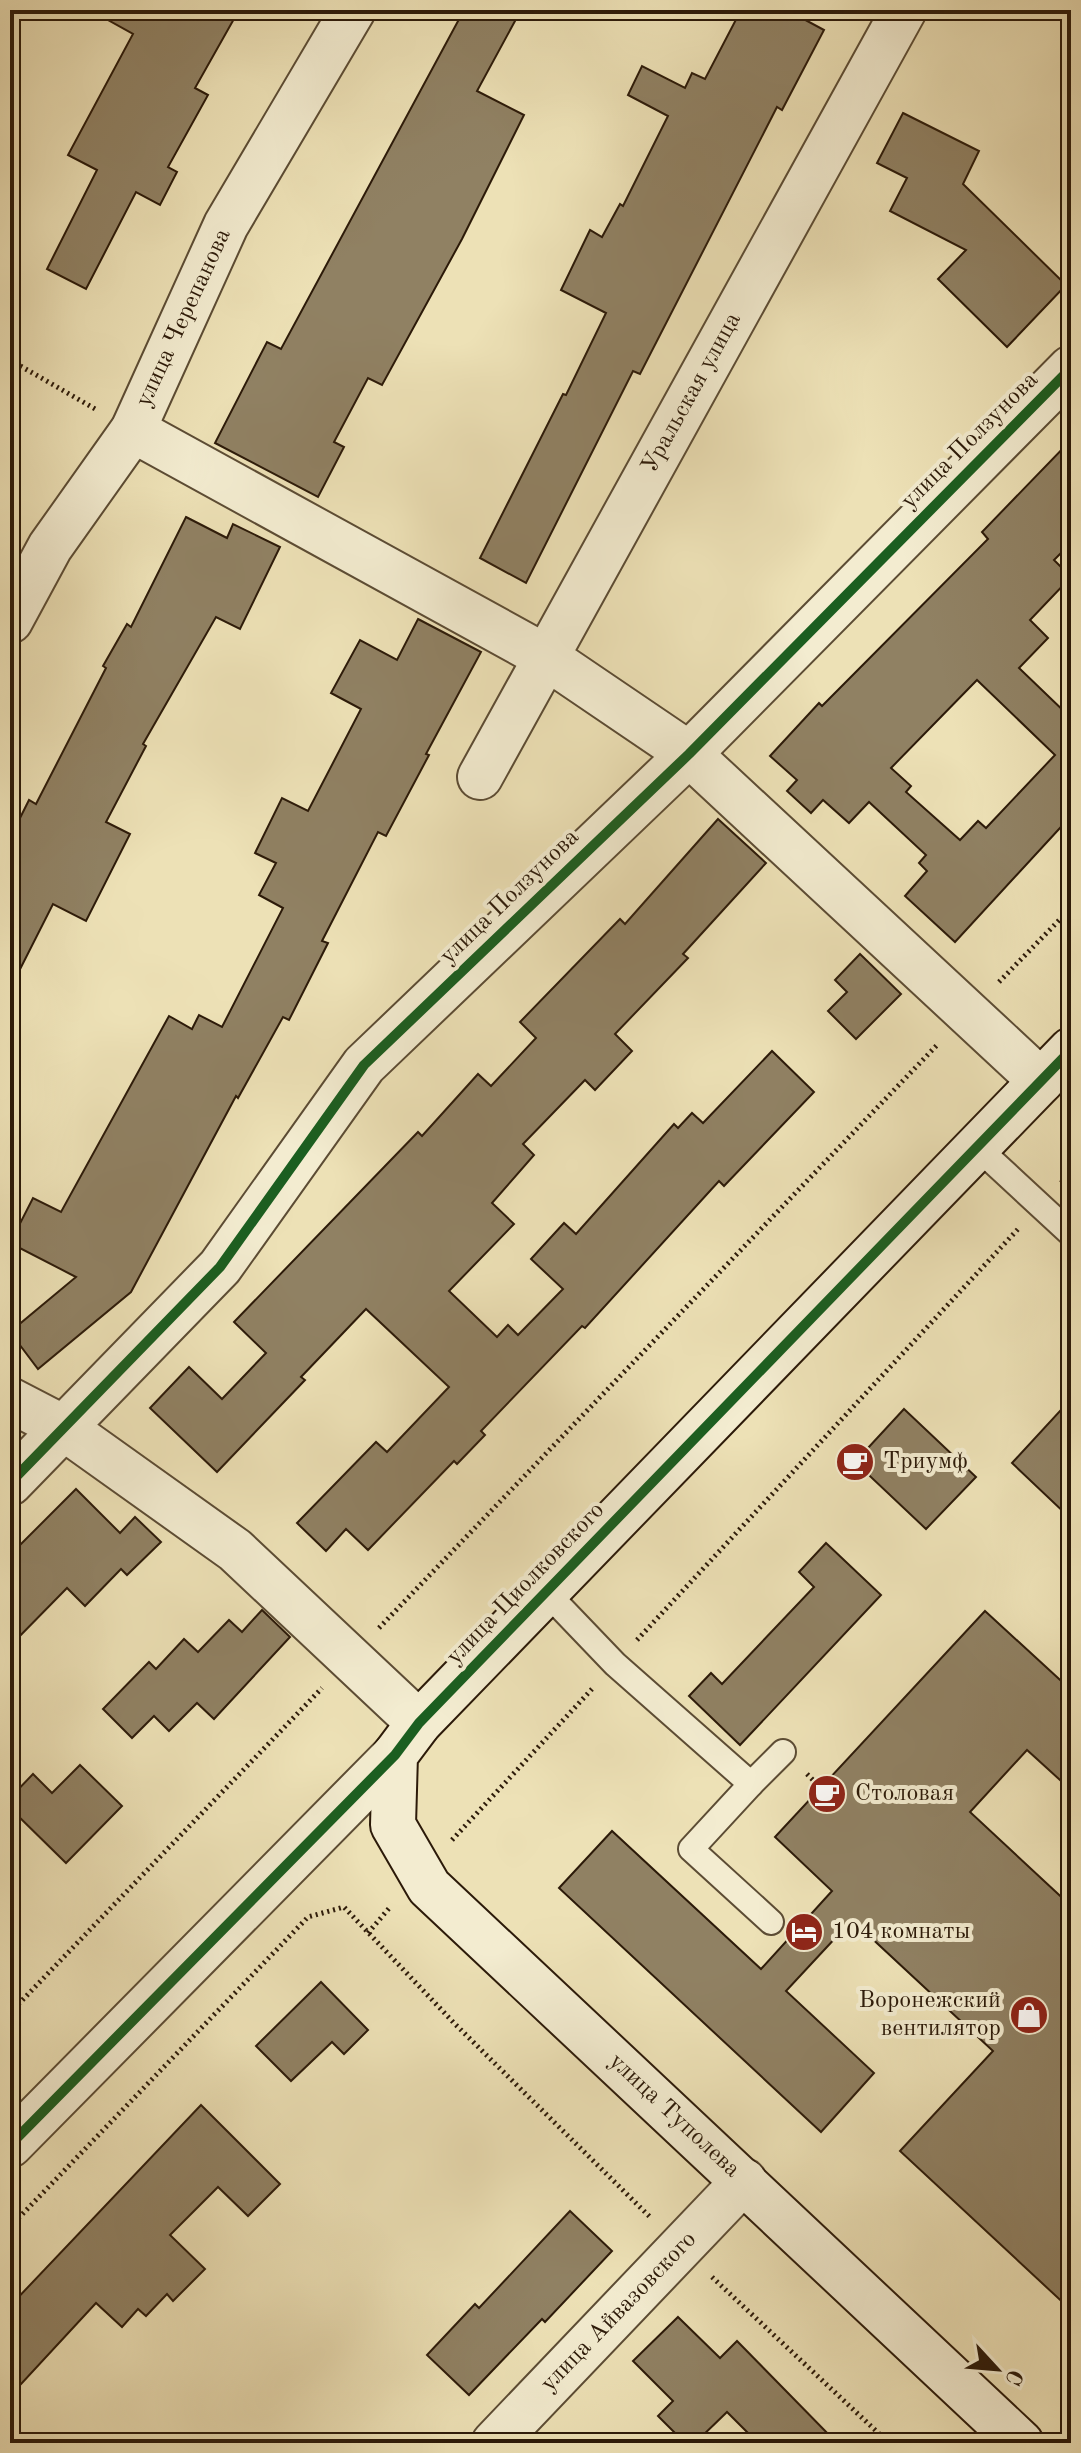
<svg xmlns="http://www.w3.org/2000/svg" width="1081" height="2453" font-family="'Old Standard TT',serif">
<style>
.building{fill:#908163;stroke:#2c1a09;stroke-width:2;fill-rule:evenodd}
.lines{fill:none;stroke-linecap:round;stroke-linejoin:round}
.lane-casing{stroke:#5c4c34;stroke-width:28}
.street-casing{stroke:#5c4c34;stroke-width:48}
.secondary-casing{stroke:#2c1a09;stroke-width:48}
.path{stroke:#2c1a09;stroke-width:5;stroke-dasharray:2 4;stroke-linecap:butt}
.lane{stroke:#f3ecd0;stroke-width:24}
.street{stroke:#f3ecd0;stroke-width:44}
.secondary{stroke:#f3ecd0;stroke-width:44}
.cycleway-casing{stroke:#f3ecd0;stroke-width:15}
.cycleway{stroke:#1b5e20;stroke-width:10}
.labels{text-anchor:middle;dominant-baseline:central;stroke-width:8;stroke-linejoin:round;paint-order:stroke}
.street-label{font-size:24px;fill:#2c1a09;stroke:#f3ecd0}
.poi-label{font-size:24px;fill:#2c1a09;stroke:#f3ecd0;text-anchor:start}
</style>
<rect width="100%" height="100%" fill="#ede1b6"/>
<filter id="stains"><feTurbulence type="fractalNoise" baseFrequency=".0025" numOctaves="4"/><feColorMatrix values="0 0 0 0 .2 0 0 0 0 .09 0 0 0 0 .02 0 0 0 .5 -.17"/></filter>
<radialGradient id="worn" r=".72"><stop offset=".6" stop-color="#630" stop-opacity="0"/><stop offset="1" stop-color="#630" stop-opacity=".3"/></radialGradient>
<g class="building">
<path d="M90,10H239L195,88L208,95L168,167L177,172L160,205L136,192L86,289L47,269L97,170L68,155L133,34Z"/>
<path d="M464,10H521L477,91L524,115L462,239L382,385L368,378L334,442L344,447L318,497L215,443L267,342L281,349Z"/>
<path d="M741,10H787L824,30L782,110L777,107L640,374L633,371L526,583L480,558L563,394L566,395L606,313L561,290L590,230L602,237L620,204L623,206L668,116L628,95L642,66L685,88L692,73L705,79Z"/>
<path d="M903,113L979,151L963,184L1066,285L1007,347L938,279L966,250L890,211L907,178L877,163Z"/>
<path d="M1071,440V543L1054,560L1071,577L1030,620L1048,638L1019,668L1071,718V816L955,942L905,896L927,871L919,863L926,855L869,802L849,823L823,800L811,813L787,791L797,780L770,756L819,703L822,706L988,539L982,532ZM977,680L1055,755L986,828L978,821L960,840L906,792L911,786L891,768Z"/>
<path d="M186,517L227,538L233,524L280,547L240,629L216,617L143,744L146,746L106,822L130,834L86,921L53,904L10,989V838L29,800L36,804L106,668L103,666L127,624L131,627Z"/>
<path d="M418,619L481,652L426,754L429,755L386,836L378,832L322,941L328,943L289,1020L283,1017L238,1098L236,1096L131,1292L38,1369L10,1332L76,1277L10,1243L33,1198L61,1212L169,1016L192,1029L199,1015L222,1027L283,908L259,895L276,863L255,853L282,798L308,811L361,709L331,693L360,640L397,660Z"/>
<path d="M718,819L766,863L683,954L688,958L615,1034L632,1051L595,1090L585,1080L523,1144L534,1155L492,1203L514,1224L449,1291L497,1337L508,1325L518,1335L563,1289L531,1259L564,1223L576,1234L674,1124L678,1128L692,1113L703,1123L772,1051L814,1092L724,1186L719,1181L585,1328L582,1326L481,1431L485,1435L457,1464L454,1461L368,1550L346,1529L326,1551L297,1523L376,1442L387,1452L449,1387L366,1309L301,1377L305,1380L217,1472L150,1408L189,1367L222,1399L266,1353L234,1322L418,1132L422,1136L478,1074L491,1086L536,1038L520,1022L620,919L625,924Z"/>
<path d="M860,954L901,994L856,1039L828,1011L847,992L835,980Z"/>
<path d="M1071,1399V1519L1012,1463Z"/>
<path d="M904,1409L976,1477L926,1529L855,1462Z"/>
<path d="M76,1489L120,1533L135,1517L161,1542L127,1575L121,1569L85,1606L67,1588L10,1646V1555Z"/>
<path d="M826,1543L881,1595L740,1745L689,1696L711,1673L722,1684L814,1587L799,1572Z"/>
<path d="M262,1610L290,1637L214,1719L197,1703L169,1731L154,1716L132,1738L103,1709L149,1662L156,1669L184,1639L198,1652L229,1620L242,1632Z"/>
<path d="M985,1611L1071,1690V1790L1027,1750L970,1812L1071,1906V2310L900,2151L993,2051L852,1920L786,1991L874,2073L821,2132L559,1888L612,1831L761,1969L832,1891L775,1837Z"/>
<path d="M80,1765L122,1806L66,1863L10,1808V1798L33,1774L52,1793Z"/>
<path d="M321,1982L368,2030L344,2054L332,2042L291,2081L256,2046Z"/>
<path d="M201,2105L280,2184L248,2216L218,2187L170,2235L205,2269L173,2301L167,2294L146,2316L138,2309L122,2327L96,2303L10,2396V2306Z"/>
<path d="M570,2211L612,2251L545,2322L542,2319L469,2395L427,2355L475,2304L479,2308Z"/>
<path d="M678,2317L720,2358L737,2341L837,2443H758L727,2412L695,2443H685L658,2416L673,2401L633,2361Z"/>
</g>
<g class="lines">
<defs>
<g id="lane">
<path d="M977,1147L1071,1234"/>
<path d="M546,1592L615,1664L751,1784L783,1752"/>
<path d="M751,1784L691,1849L771,1922"/>
</g>
<g id="street">
<path d="M133,430L546,657L689,754L1041,1081"/>
<path d="M10,621L50,547L133,430L226,225L353,10"/>
<path d="M480,777L904,10"/>
<path d="M10,1400L64,1428L235,1550L419,1723"/>
<path d="M10,1483L220,1267L364,1065L689,754L1071,368"/>
<path d="M10,2145L395,1755"/>
<path d="M494,2443L744,2181"/>
</g>
<path id="secondary" d="M1021,2443L429,1887L393,1825L395,1755L419,1723L1071,1050"/>
</defs>
<use href="#lane" class="lane-casing"/>
<use href="#street" class="street-casing"/>
<use href="#secondary" class="secondary-casing"/>
<g class="path">
<path d="M10,360L97,410"/>
<path d="M999,982L1071,908"/>
<path d="M1061,1183L1071,1173"/>
<path d="M379,1628L939,1043"/>
<path d="M637,1640L1019,1228"/>
<path d="M807,1774L821,1788"/>
<path d="M452,1840L592,1689"/>
<path d="M368,1933L391,1906"/>
<path d="M10,2013L322,1688"/>
<path d="M10,2227L308,1917L344,1907L454,2023L650,2217"/>
<path d="M712,2277L889,2443"/>
</g>
<use href="#lane" class="lane"/>
<use href="#street" class="street"/>
<use href="#secondary" class="secondary"/>
<defs>
<g id="cycleway">
<path d="M10,1483L220,1267L364,1065L689,754L1071,368"/>
<path d="M10,2145L395,1755L419,1723L1071,1050"/>
</g>
</defs>
<use href="#cycleway" class="cycleway-casing"/>
<use href="#cycleway" class="cycleway"/>
</g>
<defs>
<symbol id="cafe-disc" viewBox="-11 -11 22 22"><circle r="9.5" fill="#8f2418" stroke="#f3ecd0"/><path d="M-5.5-4.5H6V0H3Q3 3.5 0 3.5H-2.5Q-5.5 3.5-5.5 0ZM3-3.2v2h1.7v-2ZM-6 4.5H4V6H-6Z" fill="#fff"/></symbol>
<symbol id="hotel-disc" viewBox="-11 -11 22 22"><circle r="9.5" fill="#8f2418" stroke="#f3ecd0"/><path d="M-6-4.5h1.5V1H6V5H4.5V3h-9V5H-6ZM-4 0a1.8 1.8 0 1 1 3.6 0ZM.5 0V-2.5h3Q6-2.5 6 0Z" fill="#fff"/></symbol>
<symbol id="shop-disc" viewBox="-11 -11 22 22"><circle r="9.5" fill="#8f2418" stroke="#f3ecd0"/><path d="M-5-2.5h2.3a2.7 3.5 0 0 1 5.4 0H5L5.5 6h-11ZM-1.5-2.5h3a1.5 2.3 0 0 0-3 0Z" fill="#fff"/></symbol>
</defs>
<g fill-rule="evenodd">
<use href="#cafe-disc" x="833" y="1440" width="44" height="44"/>
<use href="#cafe-disc" x="805" y="1772" width="44" height="44"/>
<use href="#hotel-disc" x="782" y="1910" width="44" height="44"/>
<use href="#shop-disc" x="1007" y="1993" width="44" height="44"/>
</g>
<g class="labels">
<g class="street-label">
<text transform="translate(184 318) rotate(-65)">улица Черепанова</text>
<text transform="translate(692 393) rotate(-61)">Уральская улица</text>
<text transform="translate(970 441) rotate(-45)">улица Ползунова</text>
<text transform="translate(510 897) rotate(-44)">улица Ползунова</text>
<text transform="translate(526 1584) rotate(-46)">улица Циолковского</text>
<text transform="translate(674 2116) rotate(43)">улица Туполева</text>
<text transform="translate(619 2312) rotate(-46)">улица Айвазовского</text>
</g>
<g class="poi-label">
<text x="883" y="1462">Триумф</text>
<text x="855" y="1794">Столовая</text>
<text x="832" y="1932">104 комнаты</text>
<text x="1001" y="2001" text-anchor="end">Воронежский<tspan x="1001" dy="28">вентилятор</tspan></text>
</g>
</g>
<rect width="1081" height="2453" fill="none" stroke="#ede1b6" stroke-width="40"/>
<rect x="12" y="12" width="1057" height="2429" fill="none" stroke="#2c1a09" stroke-width="4"/>
<rect x="20" y="20" width="1041" height="2413" fill="none" stroke="#2c1a09" stroke-width="2"/>
<g transform="translate(997 2369) rotate(116)" stroke="#f3ecd0" stroke-width="6" paint-order="stroke">
<path d="M0-6L14 30L0 20L-14 30Z" fill="#2c1a09"/>
<text y="-12" font-size="22" font-weight="bold" text-anchor="middle" fill="#2c1a09">С</text>
</g>
<rect width="100%" height="100%" filter="url(#stains)"/>
<rect width="100%" height="100%" fill="url(#worn)"/>
</svg>
